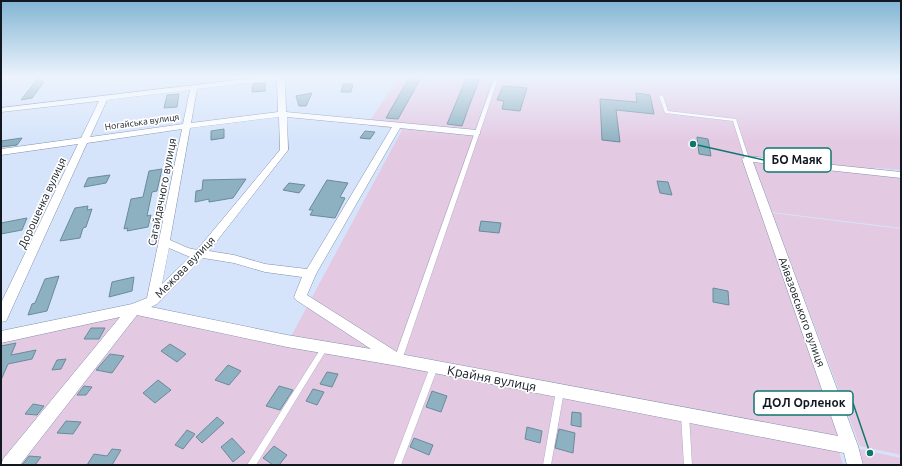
<svg xmlns="http://www.w3.org/2000/svg" width="902" height="466" font-family="Ubuntu,sans-serif">
<style>
.green{fill:#e4c9e3}
.building{fill:#8eb1c1;stroke:#698b9a}
.lines{fill:none;stroke-linecap:round;stroke-linejoin:round}
.lane-casing{stroke:#8090ab;stroke-width:0.5}
.street-casing{stroke:#8090ab;stroke-width:1}
.lane{fill:#fff;fill-rule:evenodd}
.street{fill:#fff;fill-rule:evenodd}
.labels{text-anchor:middle;dominant-baseline:central;stroke-width:3.5;stroke-linejoin:round;paint-order:stroke}
.far-street-label{font-size:9px;fill:#121822;stroke:#fff}
.street-label{font-size:11px;fill:#121822;stroke:#fff}
.near-street-label{font-size:13px;fill:#121822;stroke:#fff}
.leader{fill:none;stroke:#0f766e;stroke-width:1.5}
.callout-dot{fill:#0f766e;stroke:#fff;stroke-width:1.5}
.callout{fill:#fff;stroke:#0f766e;stroke-width:1.5}
.callout-label{font-size:12px;text-anchor:middle;font-weight:bold;fill:#121822}
</style>
<rect width="100%" height="100%" fill="#d5e4fb"/>
<g class="green">
<path d="M355,76H901V170L875,168L881,176L901,178V228L763,211L840,439L289,340L402,130L367,125L395,83L388,79H355Z"/>
<path d="M772,213L901,229V455L860,446Z"/>
<path d="M134,309L837,445L843,465H1V337Z"/>
<path d="M859,449L901,458V465H864Z"/>
</g>
<g class="building">
<path d="M410,76H422L398,119L386,118Z"/>
<path d="M38,78L44,82L32,98L21,100Z"/>
<path d="M466,79L479,80L468,109L462,126L447,124Z"/>
<path d="M265,83V91L252,92L253,84Z"/>
<path d="M343,84H353L351,92H341Z"/>
<path d="M503,86L527,88L520,111L502,109L504,101L497,100Z"/>
<path d="M312,93L306,106H299L296,96Z"/>
<path d="M636,93L650,95L654,114L616,110L620,142L602,140L600,99L637,102Z"/>
<path d="M179,94L177,107L164,108L167,95Z"/>
<path d="M224,129V138L211,140V131Z"/>
<path d="M365,131L375,132L370,139L360,138Z"/>
<path d="M697,137L708,139L711,156L699,154Z"/>
<path d="M22,138L17,145L1,147V141Z"/>
<path d="M162,169L157,191L152,192L147,216L151,215L148,227L127,231L128,228L124,229L131,199L143,197L149,171Z"/>
<path d="M110,175L106,183L84,187L88,178Z"/>
<path d="M246,179L233,198L209,202V199L195,202L196,191L202,190L203,180Z"/>
<path d="M327,180L348,183L340,197L345,198L335,218L310,215L313,210H309Z"/>
<path d="M657,181L668,182L672,195L660,193Z"/>
<path d="M289,183L305,185L299,193L283,190Z"/>
<path d="M88,206L87,210L92,209L86,227L83,228L80,238L60,241L75,208Z"/>
<path d="M27,218L22,230L1,234V223Z"/>
<path d="M481,221L501,223L499,233L479,231Z"/>
<path d="M59,276L47,311L28,315L32,304L35,303L45,279Z"/>
<path d="M134,277L132,291L109,297L112,282Z"/>
<path d="M713,288L728,291L729,305L713,302Z"/>
<path d="M91,328H105L99,339H84Z"/>
<path d="M16,343L11,355L36,350L32,359L8,364L1,380V346Z"/>
<path d="M170,344L186,354L177,362L161,351Z"/>
<path d="M110,354L124,356L112,373L96,370Z"/>
<path d="M66,359L61,369L52,370L57,360Z"/>
<path d="M228,365L241,371L229,385L215,380Z"/>
<path d="M327,372L338,374L332,387L320,384Z"/>
<path d="M158,380L171,390L155,403L143,393Z"/>
<path d="M84,386L92,387L86,395H77Z"/>
<path d="M279,386L293,390L280,410L266,406Z"/>
<path d="M313,389L324,392L317,405L306,401Z"/>
<path d="M432,391L447,396L441,412L426,407Z"/>
<path d="M33,404L44,406L37,415L25,414Z"/>
<path d="M572,412L581,413V427L571,425Z"/>
<path d="M217,417L224,423L202,443L196,437Z"/>
<path d="M66,421L81,422L73,434L57,433Z"/>
<path d="M527,427L542,431L540,443L525,439Z"/>
<path d="M559,429L575,433L573,453L555,448Z"/>
<path d="M187,430L195,434L183,449L175,445Z"/>
<path d="M232,438L245,452L233,462L221,447Z"/>
<path d="M414,438L433,445L429,455L410,447Z"/>
<path d="M274,446L287,455L279,465H273L263,458Z"/>
<path d="M112,449L121,450L112,465H87L94,454L107,456Z"/>
<path d="M29,456L41,457L35,465H22Z"/>
</g>
<g class="lines">
<defs>
<g id="lane">
<path d="M495,76H499L402,360L401,362L398,363L395,362L394,360Z"/>
<path d="M660,95L663,96L668,111L736,119L749,159V160H745V159L733,121L665,113L659,96Z"/>
<path d="M325,344L327,345L328,347L327,349L256,465H247L323,345Z"/>
<path d="M434,364L437,365L438,367L401,465H393L430,367L431,365Z"/>
<path d="M560,388L563,389L564,391L551,465H543L556,391L557,389Z"/>
<path d="M685,411L688,412L689,415L692,465H684L681,415L682,412Z"/>
</g>
<path id="street" d="M270,76H295L285,79L286,112L477,130L481,133L477,136L400,128L316,274L307,295L400,354L838,436L742,159L747,156L901,172V178L753,162L858,446L863,465H847L844,453L398,366L287,347L137,315L20,465H1L3,459L120,317L1,343V331L132,304L147,298L182,129L87,143L8,317L6,321L1,322V303L78,144L1,155V149L81,138L99,101L1,112V108ZM277,80L278,112L191,123L197,89ZM190,90L183,124L90,137L107,100ZM279,117L280,150L197,250L188,248L170,240L190,128ZM287,117L392,127L307,269L265,264L234,255L209,251L288,150ZM169,248L190,257L162,284ZM203,258L234,263L265,272L302,277L294,297L296,300L371,349L287,335L151,307L157,304Z"/>
</defs>
<use href="#lane" class="lane-casing"/>
<use href="#street" class="street-casing"/>
<use href="#lane" class="lane"/>
<use href="#street" class="street"/>
</g>
<linearGradient id="sky" x2="0" y2="1"><stop stop-color="#82b5d3"/><stop offset="0.54" stop-color="#ecf3fd"/><stop offset="1" stop-color="#ecf3fd" stop-opacity="0"/></linearGradient>
<rect width="902" height="142" fill="url(#sky)"/>
<g class="labels">
<g class="far-street-label">
<text transform="translate(142 122) rotate(-8)">Ногайська вулиця</text>
</g>
<g class="street-label">
<text transform="translate(162 192) rotate(-79)">Сагайдачного вулиця</text>
<text transform="translate(42 203) rotate(-65)">Дорошенка вулиця</text>
<text transform="translate(185 267) rotate(-46)">Межова вулиця</text>
<text transform="translate(802 312) rotate(70)">Айвазовського вулиця</text>
</g>
<g class="near-street-label">
<text transform="translate(492 378) rotate(11)">Крайня вулиця</text>
</g>
</g>
<path class="leader" d="M693 144L764 160M870 453L853 403"/>
<g class="callout-dot">
<circle cx="693" cy="144" r="4"/>
<circle cx="870" cy="453" r="4"/>
</g>
<g class="callout">
<rect x="764" y="148" width="67" height="24" rx="4"/>
<rect x="754" y="391" width="99" height="24" rx="4"/>
</g>
<g class="callout-label">
<text x="797" y="164">БО Маяк</text>
<text x="804" y="407">ДОЛ Орленок</text>
</g>
<rect width="902" height="466" fill="none" stroke="#121822" stroke-width="4"/>
</svg>
